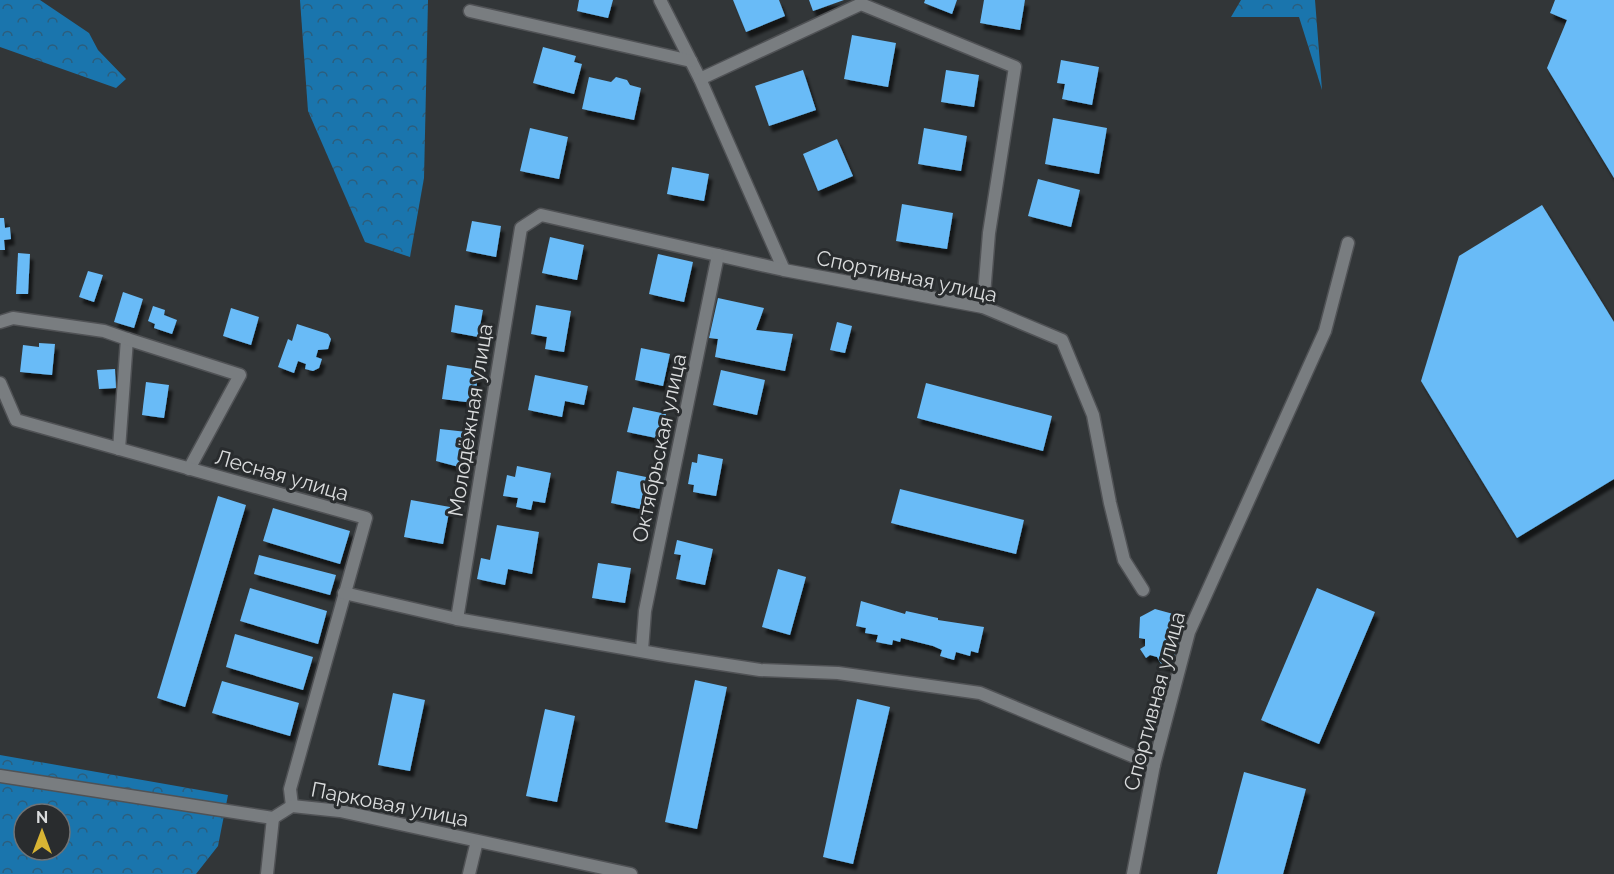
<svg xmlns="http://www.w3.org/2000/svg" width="1614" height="874" font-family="Raleway,sans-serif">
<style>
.forest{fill:url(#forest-crowns);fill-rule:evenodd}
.building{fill:#69bbf7;filter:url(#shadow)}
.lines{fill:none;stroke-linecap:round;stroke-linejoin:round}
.minor-casing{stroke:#505255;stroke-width:15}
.minor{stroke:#797d80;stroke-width:12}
.labels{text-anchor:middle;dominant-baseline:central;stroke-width:6;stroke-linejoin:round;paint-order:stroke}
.street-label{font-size:21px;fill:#dadcdd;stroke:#292c2e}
</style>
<defs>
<pattern id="forest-crowns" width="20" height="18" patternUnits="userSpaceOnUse" patternTransform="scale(1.5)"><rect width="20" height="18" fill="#1a75ad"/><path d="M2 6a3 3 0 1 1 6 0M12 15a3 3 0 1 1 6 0" fill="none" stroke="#2c5e7d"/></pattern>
<filter id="shadow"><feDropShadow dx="3.5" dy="6" stdDeviation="1.5" flood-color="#0009"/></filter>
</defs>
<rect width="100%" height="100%" fill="#323638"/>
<g class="forest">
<path d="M0,0H40L89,33L98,50L126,79L116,88L0,47Z"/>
<path d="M300,0H428L424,178L410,257L365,242L308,111Z"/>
<path d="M1241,0H1315L1322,90L1299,17H1231Z"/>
<path d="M0,755L228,795L218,846L196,874H0ZM24,814H60V850H24Z"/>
</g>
<g class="building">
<path d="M579,0H613L608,18L577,11Z"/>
<path d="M733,0H779L785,16L746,32Z"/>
<path d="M809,0H844L813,11Z"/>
<path d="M925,0H957L952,14L924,3Z"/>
<path d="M984,0H1025L1020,30L980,23Z"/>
<path d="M1555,0H1614V178L1547,68L1567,20L1550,13Z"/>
<path d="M852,35L896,43L888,87L844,79Z"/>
<path d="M543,47L576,56L574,62L582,64L574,94L533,83Z"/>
<path d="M1061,60L1099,67L1092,105L1062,99L1065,84L1057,83Z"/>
<path d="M803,70L816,110L769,126L755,86Z"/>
<path d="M946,70L979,75L974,107L941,102Z"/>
<path d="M589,77L611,82L616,77L627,80L630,85L641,88L634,120L582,109Z"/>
<path d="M1053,118L1107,128L1099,174L1045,164Z"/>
<path d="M530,128L568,137L559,179L520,171Z"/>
<path d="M924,128L967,136L961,171L918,164Z"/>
<path d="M837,139L853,176L818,191L803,154Z"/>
<path d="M672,167L709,174L704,201L667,194Z"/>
<path d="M1038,179L1080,190L1071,227L1028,216Z"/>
<path d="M902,204L953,213L947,249L896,241Z"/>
<path d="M1542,205L1614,322V479L1517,538L1421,381L1459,256Z"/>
<path d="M0,218H4L5,228L10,227L11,239L4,240L5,250H0Z"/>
<path d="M472,221L501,226L496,257L466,251Z"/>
<path d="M550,237L584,245L577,280L542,273Z"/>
<path d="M18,253L30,254L28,294H16Z"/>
<path d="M658,254L693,262L684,302L649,294Z"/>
<path d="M88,271L103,275L94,302L79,297Z"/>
<path d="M123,292L143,299L134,328L114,322Z"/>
<path d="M718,298L764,308L756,330L793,334L785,371L715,357L718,339L709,338Z"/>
<path d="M455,305L483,310L478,337L451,332Z"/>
<path d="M536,305L571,311L564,352L545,349L547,337L531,334Z"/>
<path d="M153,306L165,310L164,315L177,320L172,334L154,328L155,324L148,321Z"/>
<path d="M231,308L259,317L251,345L223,336Z"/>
<path d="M837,322L852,326L845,353L830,350Z"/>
<path d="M297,324L328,334L331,339L328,349L318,350L316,357L322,359L319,368L313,371L305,369L306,364L298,361L294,373L278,367L288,339L292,341Z"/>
<path d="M39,343L55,344L52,375L20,372L23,345L39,347Z"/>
<path d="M641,348L670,354L663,386L635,380Z"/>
<path d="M447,365L479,370L474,403L442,399Z"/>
<path d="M115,369L116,388L99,389L97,370Z"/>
<path d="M721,370L765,380L757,415L713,405Z"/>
<path d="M535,375L588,386L584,405L565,401L562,417L528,410Z"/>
<path d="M146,382L169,385L164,418L142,415Z"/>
<path d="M926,383L1052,416L1043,451L917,418Z"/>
<path d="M633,407L666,414L661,439L627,432Z"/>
<path d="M440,429L467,432L463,468L436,461Z"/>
<path d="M698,454L723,459L716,496L693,492L694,485L688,484L692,462L697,463Z"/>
<path d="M517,466L551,473L545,503L533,501L531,510L516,507L518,498L503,496L507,475L515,477Z"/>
<path d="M617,471L646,477L640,509L611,503Z"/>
<path d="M900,489L1024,520L1016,554L891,523Z"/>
<path d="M218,496L246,505L185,707L157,698Z"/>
<path d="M411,500L450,507L443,544L404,537Z"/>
<path d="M273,508L350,531L340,564L263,541Z"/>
<path d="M497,525L539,532L532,574L508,569L505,585L477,579L481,558L490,560Z"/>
<path d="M677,540L713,549L705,585L676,579L681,555L674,554Z"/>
<path d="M259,555L336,575L330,595L254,574Z"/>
<path d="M598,563L631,568L625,603L592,598Z"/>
<path d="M778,569L806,577L790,635L762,627Z"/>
<path d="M250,588L327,611L318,644L240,621Z"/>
<path d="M1317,588L1375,612L1319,744L1261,720Z"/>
<path d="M861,601L905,614L906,611L938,618V620L984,627L978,653L971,651L970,656L956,652L954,660L940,656L942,650L933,646L901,638L900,642L893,640L892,645L876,642L878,635L865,633L866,628L856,626Z"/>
<path d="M1155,609L1177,615L1173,626L1182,630L1173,667L1161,664L1157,657L1150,655L1146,658L1140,649L1145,646V639L1139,638L1140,617Z"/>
<path d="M235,634L313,657L303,690L226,667Z"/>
<path d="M695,680L727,687L697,829L665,822Z"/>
<path d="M222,681L299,703L290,736L212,713Z"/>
<path d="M393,693L425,700L410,771L378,765Z"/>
<path d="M857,699L890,707L853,864L823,857Z"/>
<path d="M545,709L575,716L557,802L526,796Z"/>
<path d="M1244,772L1306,789L1283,874H1217Z"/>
</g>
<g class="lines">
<defs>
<g id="minor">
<path d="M660,0L700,79L784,270"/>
<path d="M470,11L691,61"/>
<path d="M700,79L861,4L1015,67L989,233L983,307"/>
<path d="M0,322L13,318L104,331L127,339L119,449"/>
<path d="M127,339L240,375L189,469"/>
<path d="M0,383L16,420L366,518L290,789L292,806"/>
<path d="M344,593L457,619L669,656L760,670L838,673L980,693L1154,765"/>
<path d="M457,619L521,228L541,215L784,270L983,307L1062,340L1093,415L1110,503L1124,560L1143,590"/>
<path d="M642,650L645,611L718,255"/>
<path d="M0,776L273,818L292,806L340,811L631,874"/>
<path d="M267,874L273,818"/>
<path d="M469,874L477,841"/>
<path d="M1133,874L1154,765L1189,632L1325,331L1348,243"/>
</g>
</defs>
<use href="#minor" class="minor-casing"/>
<use href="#minor" class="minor"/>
</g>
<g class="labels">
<g class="street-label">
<text transform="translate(907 276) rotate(12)">Спортивная улица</text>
<text transform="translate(470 420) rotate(-81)">Молодёжная улица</text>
<text transform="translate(659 448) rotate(-78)">Октябрьская улица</text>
<text transform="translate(282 475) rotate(16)">Лесная улица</text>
<text transform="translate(1154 701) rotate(-75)">Спортивная улица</text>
<text transform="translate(390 804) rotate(11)">Парковая улица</text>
</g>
</g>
<g transform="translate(42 832)"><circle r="28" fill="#292c2e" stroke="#707274" stroke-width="1.5"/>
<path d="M0-4.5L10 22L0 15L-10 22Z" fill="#d8b434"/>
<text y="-9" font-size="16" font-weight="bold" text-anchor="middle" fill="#dadcdd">N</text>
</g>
</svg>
